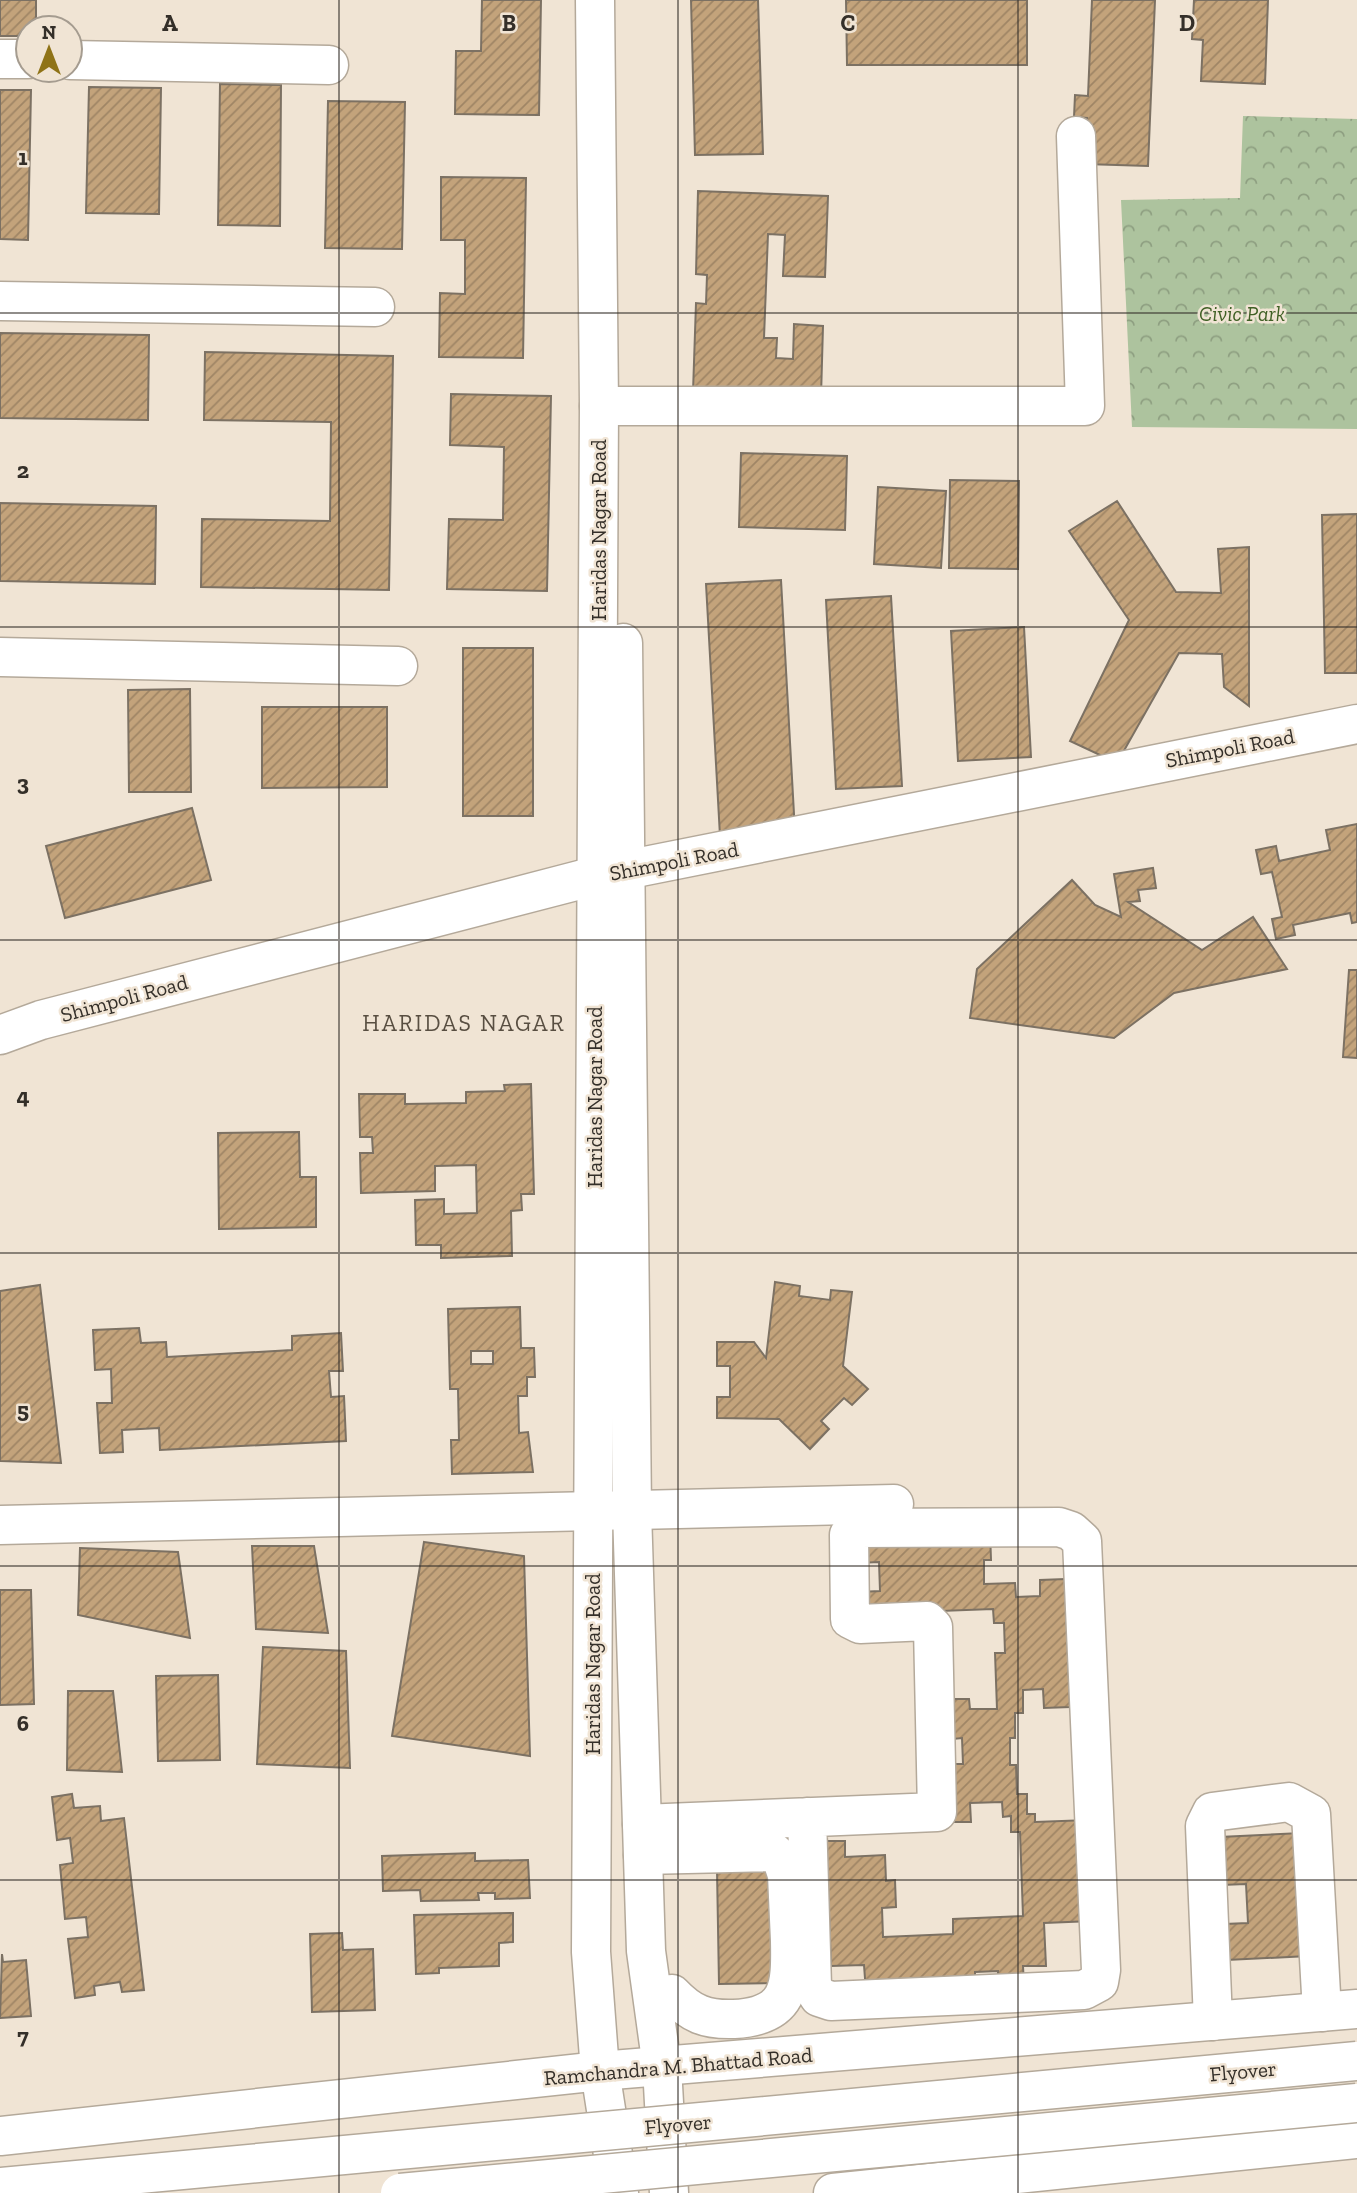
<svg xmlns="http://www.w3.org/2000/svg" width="1357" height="2193" font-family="'Zilla Slab',serif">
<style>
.park{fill:url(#park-crowns)}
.building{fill:url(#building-hatch);stroke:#7c7163;stroke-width:2;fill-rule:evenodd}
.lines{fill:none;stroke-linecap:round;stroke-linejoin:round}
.minor-casing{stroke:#b4a99a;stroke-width:41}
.major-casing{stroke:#b4a99a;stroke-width:41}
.minor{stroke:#fff;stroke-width:38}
.major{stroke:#fff;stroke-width:38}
.major-bridge-casing{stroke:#b4a99a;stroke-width:41;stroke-linecap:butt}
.major-bridge{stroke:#fff;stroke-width:38}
.grid{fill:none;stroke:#342f29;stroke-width:2;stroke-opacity:0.55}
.labels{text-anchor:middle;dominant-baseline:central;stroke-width:5;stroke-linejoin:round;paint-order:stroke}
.park-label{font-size:21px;font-style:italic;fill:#406025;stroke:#f0e4d4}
.street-label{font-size:21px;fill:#342f29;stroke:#f0e4d4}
.neighbourhood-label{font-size:23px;letter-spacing:2px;fill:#584e41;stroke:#f0e4d4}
.grid-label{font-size:23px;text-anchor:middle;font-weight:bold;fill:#342f29;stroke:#f0e4d4;stroke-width:5;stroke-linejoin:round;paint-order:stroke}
</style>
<defs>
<pattern id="park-crowns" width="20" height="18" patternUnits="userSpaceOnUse" patternTransform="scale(1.75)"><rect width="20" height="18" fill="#adc39e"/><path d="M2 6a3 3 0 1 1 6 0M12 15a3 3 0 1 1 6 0" fill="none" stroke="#8e9f81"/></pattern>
<pattern id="building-hatch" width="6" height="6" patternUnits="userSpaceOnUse" patternTransform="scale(1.75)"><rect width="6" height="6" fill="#c3a37b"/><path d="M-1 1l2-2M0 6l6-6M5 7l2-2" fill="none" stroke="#9f8565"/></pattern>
</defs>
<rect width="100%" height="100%" fill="#f0e4d4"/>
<path class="park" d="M1243,116L1357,119V429L1132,427L1121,200L1240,198Z"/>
<g class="building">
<path d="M0,0H36V28H28V36H0Z"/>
<path d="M482,0H541L539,115L455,114L456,51H481Z"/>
<path d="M691,0H758L763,154L695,155Z"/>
<path d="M846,0H1027V65H847Z"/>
<path d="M1092,0H1155L1148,166L1085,164L1087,118L1074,117L1075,95L1088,96Z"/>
<path d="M1194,0H1268L1265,84L1201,81L1203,40L1192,39Z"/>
<path d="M220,84L281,85L280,226L218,225Z"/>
<path d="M89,87L161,88L159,214L86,213Z"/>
<path d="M0,90H31L28,240L0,239Z"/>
<path d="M328,101L405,102L402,249L325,248Z"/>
<path d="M441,177L526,178L523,358L439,357L440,293L465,294V240H441Z"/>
<path d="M698,191L828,196L825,277L783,276L785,235L768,234L764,338H777L776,358L793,359L794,324L823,326L821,397L693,392L696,303L706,304L707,275L696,274Z"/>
<path d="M0,333L149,335L148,420L0,418Z"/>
<path d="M205,352L393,356L389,590L201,587L202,519L330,521L331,422L204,420Z"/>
<path d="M451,394L551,396L547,591L447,589L449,519L503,520L504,447L450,445Z"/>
<path d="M741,453L847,456L845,530L739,527Z"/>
<path d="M950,480L1019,481L1018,569L949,568Z"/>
<path d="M878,487L946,491L941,568L874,564Z"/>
<path d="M1117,501L1176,592L1221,593L1218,549L1249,547V706L1224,687L1222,654L1179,653L1117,763L1070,741L1129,620L1069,531Z"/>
<path d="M0,503L156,506L155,584L0,581Z"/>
<path d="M1357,514V673H1325L1322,515Z"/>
<path d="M781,580L795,832L720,836L706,584Z"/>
<path d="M891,596L902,786L836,789L826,600Z"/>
<path d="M1024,627L1031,757L958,761L951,631Z"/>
<rect x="463" y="648" width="70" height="168"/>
<path d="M190,689L191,792H129L128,690Z"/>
<path d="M262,707H387V787L262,788Z"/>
<path d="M192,808L211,880L65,918L46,846Z"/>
<path d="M1357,824V922L1352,923L1350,913L1293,925L1295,935L1276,939L1272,919L1282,917L1272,872L1261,874L1256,850L1276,846L1279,861L1330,850L1326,830Z"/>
<path d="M1153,868L1156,888L1138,890L1140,901L1128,902L1202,950L1253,917L1287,969L1174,993L1114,1038L970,1018L977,969L1072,880L1095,905L1121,917L1114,874Z"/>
<path d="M1349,970H1357V1058L1343,1057Z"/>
<path d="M531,1084L534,1194H521L522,1210L511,1211L512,1256L441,1258V1245H416L415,1200L444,1199V1214L477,1213L476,1165L435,1166V1191L361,1193L360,1153H373L372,1137H360L359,1094H405V1104L466,1103V1092L505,1091L504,1085Z"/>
<path d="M299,1132L300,1177H316V1227L219,1229L218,1133Z"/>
<path d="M775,1282L800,1286L799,1296L830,1300L831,1290L852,1292L843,1366L868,1389L852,1405L844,1398L821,1421L829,1429L810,1449L779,1419L717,1418V1397H730V1366H717V1342H754L766,1358Z"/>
<path d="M40,1285L61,1463L0,1461V1291Z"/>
<path d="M520,1307L521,1348H534L535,1377H527V1396H518L519,1433L528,1432L533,1472L452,1474L451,1440H459L458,1389H450L448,1309ZM471,1351H493V1364H471Z"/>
<path d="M139,1328L141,1343L166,1342L167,1357L292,1350V1336L341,1333L343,1371H329L331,1397L344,1396L346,1441L160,1450L159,1428L122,1430L123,1452L100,1453L97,1403H112L111,1369L95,1370L93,1330Z"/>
<path d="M990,1531L991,1560H984V1584L1015,1583L1016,1597L1040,1596V1580L1065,1579L1070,1707L1044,1708L1043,1689L1023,1690V1713H1015V1738H1010V1765H1016L1017,1794H1027V1814H1035V1822L1088,1820L1092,1921L1044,1923L1046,1966H1023L1024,1986L998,1987V1971L975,1972V1988L866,1992L864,1965L831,1966L828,1887L818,1841H845V1857L885,1855L886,1881L895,1880L896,1907L882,1908L883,1937L953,1934V1919L1023,1916L1020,1832H1011V1816L1003,1817L1002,1802L970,1803L971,1822H948L953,1764H963L962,1738L953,1739L944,1699H969L970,1709H997L995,1653H1005L1004,1623H994L993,1609L860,1614L859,1592L880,1591L879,1562L858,1563L857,1536Z"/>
<path d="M424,1542L524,1556L530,1756L392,1736Z"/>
<path d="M252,1546H314L328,1633L256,1629Z"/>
<path d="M80,1548L178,1552L190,1638L78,1615Z"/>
<path d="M0,1590H31L34,1704L0,1705Z"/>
<path d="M263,1647L346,1651L350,1768L257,1764Z"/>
<path d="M218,1675L220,1760L158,1761L156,1676Z"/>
<path d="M68,1691H113L122,1772L67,1770Z"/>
<path d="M72,1794L74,1808L100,1806L101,1821L124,1818L144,1990L122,1992L120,1982L94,1986L95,1995L75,1998L68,1939L88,1937L86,1917L65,1919L60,1865L73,1863L70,1838L57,1840L52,1797Z"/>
<path d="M1301,1833L1308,1956L1227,1960L1225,1924L1248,1923L1246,1884L1222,1885L1220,1837Z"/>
<path d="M475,1853V1861L528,1860L530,1898L495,1899V1893H478L479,1900L421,1901L420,1890L383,1891L382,1856Z"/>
<path d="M779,1869L781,1983L719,1984L717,1870Z"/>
<path d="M513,1913V1942L499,1943V1966L439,1968V1973L416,1974L414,1915Z"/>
<path d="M342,1933L343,1950L373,1949L375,2010L312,2012L310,1934Z"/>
<path d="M2,1954L3,1962L26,1960L31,2016L0,2018Z"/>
</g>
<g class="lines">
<defs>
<g id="minor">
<path d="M595,0L599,406L591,1952L600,2071L619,2193"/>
<path d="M0,59H28"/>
<path d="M70,60L329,65"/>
<path d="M0,301L375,307"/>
<path d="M599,406H1085L1076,136"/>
<path d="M623,643L632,1511L646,1951L662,2067L669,2193"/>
<path d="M0,657L398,666"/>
<path d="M0,1035L41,1020L595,876L1357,724"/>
<path d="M0,1525L894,1504"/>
<path d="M642,1824L937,1812L933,1627L927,1621L860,1624L850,1619L849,1535L857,1528L1059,1527L1071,1531L1082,1541L1101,1970L1099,1982L1084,1990L831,2001L819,1997L812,1986L807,1817"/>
<path d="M643,1855L773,1852L782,1860L787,1875C788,1897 789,1919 790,1941C791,1987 790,2016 734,2019C706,2020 691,2014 672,1994"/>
<path d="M1213,2021L1205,1826L1212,1812L1289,1802L1311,1814L1322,2012"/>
</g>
<g id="major">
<path d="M0,2136L600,2071L1357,2009"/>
<path d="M833,2193L1357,2139"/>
</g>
</defs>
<use href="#minor" class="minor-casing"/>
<use href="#major" class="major-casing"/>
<use href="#minor" class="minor"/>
<use href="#major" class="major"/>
<defs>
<g id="major-bridge">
<path d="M0,2187L1357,2061"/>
<path d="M400,2193L1357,2103"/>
</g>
</defs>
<use href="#major-bridge" class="major-bridge-casing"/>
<use href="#major-bridge" class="major-bridge"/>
</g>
<path class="grid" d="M339,0V2193M678,0V2193M1018,0V2193M0,313H1357M0,627H1357M0,940H1357M0,1253H1357M0,1566H1357M0,1880H1357"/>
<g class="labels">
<g class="park-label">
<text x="1242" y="313">Civic Park</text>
</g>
<g class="street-label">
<text transform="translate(598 530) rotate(-90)">Haridas Nagar Road</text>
<text transform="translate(1230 748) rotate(-11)">Shimpoli Road</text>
<text transform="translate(674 861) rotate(-11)">Shimpoli Road</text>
<text transform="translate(124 998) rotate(-15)">Shimpoli Road</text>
<text transform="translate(594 1097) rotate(-90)">Haridas Nagar Road</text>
<text transform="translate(592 1664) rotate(-90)">Haridas Nagar Road</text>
<text transform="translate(678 2066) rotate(-5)">Ramchandra M. Bhattad Road</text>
<text transform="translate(1243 2071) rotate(-5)">Flyover</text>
<text transform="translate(678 2124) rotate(-5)">Flyover</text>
</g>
<g class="neighbourhood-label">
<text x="464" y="1023">HARIDAS NAGAR</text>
</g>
</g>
<g class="grid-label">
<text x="170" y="31">A</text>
<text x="509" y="31">B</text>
<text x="848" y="31">C</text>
<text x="1187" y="31">D</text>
<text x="23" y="165">1</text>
<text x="23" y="478">2</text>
<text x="23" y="791">3</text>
<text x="23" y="1104">4</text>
<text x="23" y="1418">5</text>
<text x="23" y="1731">6</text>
<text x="23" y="2044">7</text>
</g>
<g transform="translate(49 49)"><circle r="33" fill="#f0e4d4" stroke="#a59c90" stroke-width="2"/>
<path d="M0-5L12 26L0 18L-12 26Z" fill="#8f7317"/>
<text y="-10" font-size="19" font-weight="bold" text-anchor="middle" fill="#342f29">N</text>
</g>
</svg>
